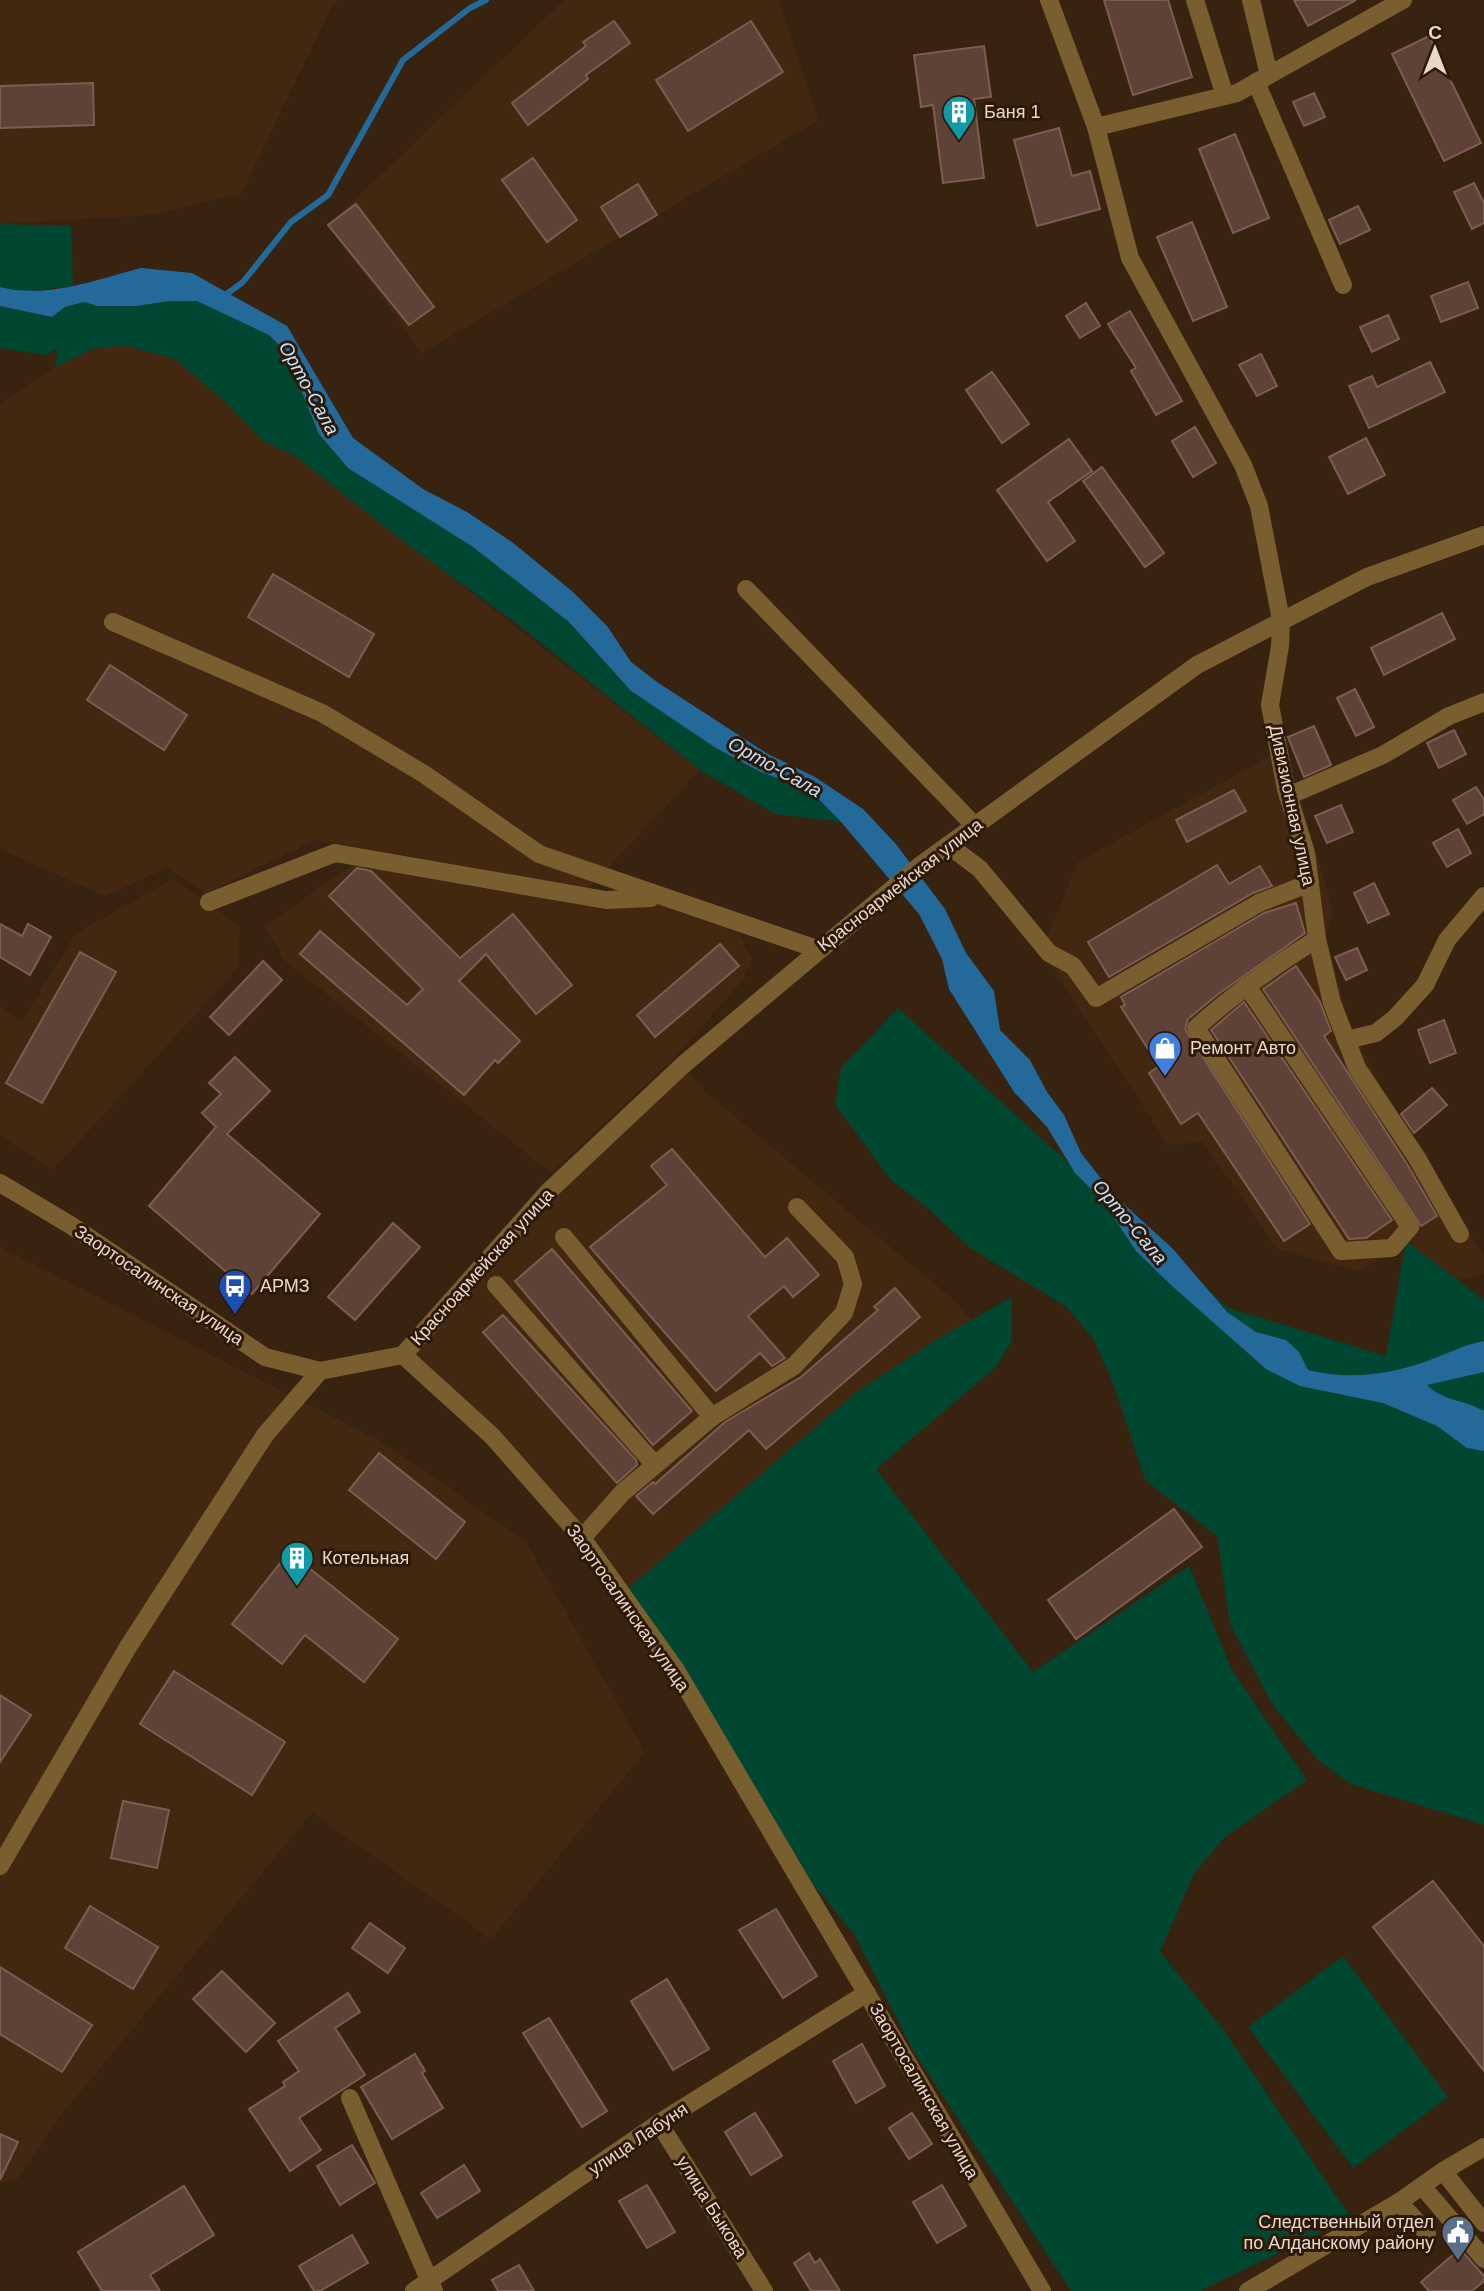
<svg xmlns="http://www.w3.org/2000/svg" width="1484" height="2291" font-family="Arial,sans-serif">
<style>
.built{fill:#422810}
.green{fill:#004731}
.water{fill:#236a9a}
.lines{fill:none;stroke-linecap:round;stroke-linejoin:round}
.stream{stroke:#236a9a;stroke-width:6}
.building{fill:#5e4137;stroke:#7c5d52;stroke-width:2}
.minor{stroke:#795f2f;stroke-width:18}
.labels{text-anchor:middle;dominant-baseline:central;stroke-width:6;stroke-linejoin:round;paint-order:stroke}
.poi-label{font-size:18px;fill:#e7d8cd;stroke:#2e1907;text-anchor:start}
.street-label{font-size:18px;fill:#e7d8cd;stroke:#2e1907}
.water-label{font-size:19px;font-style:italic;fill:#bfe2fe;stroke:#2e1907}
</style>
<rect width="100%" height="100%" fill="#382311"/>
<g class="built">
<path d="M0,0H340L332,6L241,194L150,215L0,224Z"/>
<path d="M564,0H782L779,2L819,120L422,353L328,225Z"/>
<path d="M126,345L175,359L220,397L263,441L294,455L700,770L589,888L315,840L206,893L167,868L105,896L0,849V403L56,367L92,349Z"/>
<path d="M1279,751L1302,804L1333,911L1326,936L1348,1018L1384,1093L1484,1257V1274L1457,1280L1406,1241L1360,1271L1277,1249L1203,1142L1168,1145L1037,943L1048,935L1078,862Z"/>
<path d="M356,862L655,902L736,928L752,959L743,980L675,1057L551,1173L285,961L265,926Z"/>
<path d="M173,879L240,926L238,968L53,1170L0,1135V1007L22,1021L76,933Z"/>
<path d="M683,1065L708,1094L953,1299L972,1320L899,1364L623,1593L582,1538L403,1355L440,1301Z"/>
<path d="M0,1247L388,1445L526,1542L645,1752L491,1939L312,1813L57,2120L17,2179L0,2183Z"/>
</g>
<g class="green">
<path d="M0,224L71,226L73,286L19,292L0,287Z"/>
<path d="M170,301H197L251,325L269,335L285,351L348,467L473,547L569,622L631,691L664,713L811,791L841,822L775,814L700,770L512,620L412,548L294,455L263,441L220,397L175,359L126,345L92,349L56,367L57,348L45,355L0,348V306L52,317L65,307L84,302L98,306H136Z"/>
<path d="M898,1008L1228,1308L1386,1356L1406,1241L1484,1300V1825L1351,1784L1318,1760L1272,1704L1230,1624L1217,1536L1145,1480L1115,1388L1094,1340L1067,1307L970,1248L930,1210L891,1180L835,1104L841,1068Z"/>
<path d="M1012,1297V1341L996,1367L876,1469L1033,1672L1189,1566L1232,1670L1307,1780L1225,1837L1194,1873L1160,1952L1223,2029L1351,2218L1200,2291H1071L914,2052L854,1934L776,1838L623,1593L857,1392L939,1338Z"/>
<path d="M1343,1956L1448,2097L1353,2168L1248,2027Z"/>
</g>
<path class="water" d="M141,268L192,273L287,326L353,438L423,489L467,512L512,542L573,592L607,626L631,662L657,682L768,754L815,777L863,809L895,843L945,909L966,953L994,991L1000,1030L1030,1060L1047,1092L1064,1115L1081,1153L1114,1195L1173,1249L1227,1312L1256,1332L1286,1340L1299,1352L1308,1370C1348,1380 1389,1375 1427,1361C1447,1354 1463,1345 1484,1341V1372L1427,1385C1445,1402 1463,1399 1484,1411V1451L1467,1448L1437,1426L1383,1403L1300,1386L1266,1369L1171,1285L1136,1251L1103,1201L1075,1173L1047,1127L1014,1092L949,989L942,959L919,914L841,822L811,791L759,771L716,748L631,691L569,622L473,547L348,468L319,434L285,351L269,335L197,301H170L136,306H98L84,302L65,307L52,317L0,306V287C47,299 95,280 141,268Z"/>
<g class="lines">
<path class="stream" d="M224,296L243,282L291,222L328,195L403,60L470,8L486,0"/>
</g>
<g class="building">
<path d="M1104,0H1168L1192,77L1133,95Z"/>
<path d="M1294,0H1356L1308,26Z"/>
<path d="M614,21L630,43L586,75L588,79L528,125L512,103L586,46L583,42Z"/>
<path d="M751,21L783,72L688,131L656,80Z"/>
<path d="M1429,36L1481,143L1444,161L1392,54Z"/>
<path d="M984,46L991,97L974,99L984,178L943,183L933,105L921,107L914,55Z"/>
<path d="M93,83L94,125L0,128V86Z"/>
<path d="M1314,93L1325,117L1304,126L1293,102Z"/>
<path d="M1059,128L1072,176L1090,171L1100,209L1037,226L1014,140Z"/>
<path d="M1235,134L1269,218L1233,233L1199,149Z"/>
<path d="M533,158L577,220L547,242L502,180Z"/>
<path d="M1474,183L1484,203V223L1472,229L1454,192Z"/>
<path d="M638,184L657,215L620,237L601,207Z"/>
<path d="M356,204L434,307L409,325L328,225Z"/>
<path d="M1358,206L1370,230L1340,244L1329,220Z"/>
<path d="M1192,222L1227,307L1193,321L1157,237Z"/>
<path d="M1468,282L1478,308L1441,322L1431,296Z"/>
<path d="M1086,303L1100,326L1080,338L1066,316Z"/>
<path d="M1130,311L1182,401L1156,415L1131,371L1136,368L1108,324Z"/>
<path d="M1388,315L1399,339L1372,352L1360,327Z"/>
<path d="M1261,354L1277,386L1257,396L1239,365Z"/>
<path d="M1430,362L1445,392L1369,428L1349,386L1372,376L1377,387Z"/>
<path d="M992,372L1029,424L1002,443L966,390Z"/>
<path d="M1195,427L1216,463L1193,477L1172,441Z"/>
<path d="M1366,438L1385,475L1348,494L1329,457Z"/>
<path d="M1069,439L1092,471L1048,502L1075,541L1047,561L997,490Z"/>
<path d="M1102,467L1164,553L1145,567L1083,481Z"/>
<path d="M273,574L374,634L349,677L248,617Z"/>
<path d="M1442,613L1455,639L1384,675L1371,648Z"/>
<path d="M110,665L187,715L164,750L87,700Z"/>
<path d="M1355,689L1374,727L1356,736L1337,698Z"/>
<path d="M1314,726L1331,765L1304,777L1288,737Z"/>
<path d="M1454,730L1466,754L1439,768L1427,743Z"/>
<path d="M1476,787L1484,800V814L1467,824L1453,800Z"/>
<path d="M1234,790L1246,811L1187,842L1176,820Z"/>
<path d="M1341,805L1353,832L1327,843L1315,816Z"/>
<path d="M1458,829L1471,853L1447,867L1433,843Z"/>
<path d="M1217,865L1229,884L1260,866L1272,886L1253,893L1109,977L1088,942Z"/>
<path d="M357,868L371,871L460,958L513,914L572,985L536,1014L486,954L459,981L520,1041L498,1063L495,1060L464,1095L300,954L320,931L407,1005L423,989L329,896Z"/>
<path d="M1374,883L1389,914L1368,923L1354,893Z"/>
<path d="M1296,903L1305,933L1217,995L1188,1019L1185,1029L1310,1224L1284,1241L1198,1113L1181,1124L1149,1073L1159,1066L1121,1007L1125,1005L1121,997L1264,913Z"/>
<path d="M0,924L22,936L28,924L51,937L30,975L0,957Z"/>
<path d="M720,944L739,966L655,1037L637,1015Z"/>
<path d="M1357,948L1367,970L1346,980L1335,957Z"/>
<path d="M80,952L116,972L42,1103L6,1083Z"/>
<path d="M263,961L282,980L229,1035L210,1017Z"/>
<path d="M1296,966L1320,1002L1331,1031L1324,1036L1407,1164L1437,1216L1421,1226L1263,989Z"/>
<path d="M1244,1002L1392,1220L1366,1238L1349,1239L1211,1030Z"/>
<path d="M1444,1020L1456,1053L1430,1063L1418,1030Z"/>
<path d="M235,1057L270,1091L227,1134L320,1214L252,1294L149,1206L216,1127L202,1113L221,1094L209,1083Z"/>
<path d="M1432,1088L1447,1105L1414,1133L1401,1114Z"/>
<path d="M672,1149L765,1257L787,1238L819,1275L793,1297L784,1286L748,1316L785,1358L772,1366L760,1353L716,1391L590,1247L667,1185L651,1166Z"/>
<path d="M393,1223L420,1247L355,1320L328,1297Z"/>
<path d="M552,1249L692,1411L653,1445L515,1281Z"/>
<path d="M895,1288L920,1317L766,1449L749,1430L653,1514L636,1496L653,1482L655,1484L725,1422L801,1377L878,1310L874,1307Z"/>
<path d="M503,1315L636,1460L637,1465L617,1483L483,1332Z"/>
<path d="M379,1453L465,1522L436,1559L349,1490Z"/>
<path d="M1174,1509L1202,1547L1076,1639L1048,1600Z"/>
<path d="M289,1552L398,1639L364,1682L305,1635L282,1664L232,1624Z"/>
<path d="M174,1671L285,1742L252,1795L140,1724Z"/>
<path d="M0,1695L31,1715L0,1762Z"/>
<path d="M123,1801L169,1810L157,1868L111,1858Z"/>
<path d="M1433,1881L1484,1946V2071L1373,1927Z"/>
<path d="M90,1906L158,1947L133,1989L65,1948Z"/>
<path d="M776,1909L817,1976L783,1998L739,1930Z"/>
<path d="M370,1923L405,1948L388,1973L352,1948Z"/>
<path d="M0,1967L92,2025L62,2072L0,2034Z"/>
<path d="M222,1971L275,2023L246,2052L193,1999Z"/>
<path d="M667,1979L709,2049L673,2070L631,2001Z"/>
<path d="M348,1993L360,2012L335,2028L365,2075L299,2118L321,2150L290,2171L249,2109L285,2086L283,2082L299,2071L278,2041Z"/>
<path d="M549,2018L607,2111L582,2127L523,2033Z"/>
<path d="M862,2044L885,2086L856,2103L833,2061Z"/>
<path d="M415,2054L425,2071L422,2073L443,2108L392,2139L361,2087Z"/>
<path d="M755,2113L782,2156L751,2175L725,2132Z"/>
<path d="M912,2113L932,2144L909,2159L889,2128Z"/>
<path d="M0,2134L18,2142L0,2180Z"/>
<path d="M352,2145L375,2183L340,2205L317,2166Z"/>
<path d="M464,2165L480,2191L437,2218L421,2193Z"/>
<path d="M647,2185L675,2232L647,2248L619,2201Z"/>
<path d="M942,2185L966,2226L937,2243L913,2202Z"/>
<path d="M184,2186L214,2235L150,2275L160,2291H102L78,2252Z"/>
<path d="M352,2235L368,2263L320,2291H314L299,2266Z"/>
<path d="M1460,2249L1484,2276V2281L1472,2291H1429L1421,2282Z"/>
<path d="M809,2253L815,2263L820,2259L840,2291H811L794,2263Z"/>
<path d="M519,2265L534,2291H498L492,2280Z"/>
</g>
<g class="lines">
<g class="minor">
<path d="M1049,0L1096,127L1130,258L1243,465L1259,506L1281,620L1280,646L1270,705L1286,789L1306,853L1317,939L1332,1003L1357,1068L1417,1158L1460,1234"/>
<path d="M1195,0L1225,96"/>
<path d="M1251,0L1269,75"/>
<path d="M1256,82L1343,285"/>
<path d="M1096,127L1237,93L1403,0"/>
<path d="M746,589L975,826"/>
<path d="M113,622L322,713L424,774L539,854L817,949"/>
<path d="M1288,796L1383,755L1449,716L1484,702"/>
<path d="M948,845L980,869L1049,953L1073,966L1096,998L1259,903L1310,883"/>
<path d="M209,902L335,853L606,900L651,898"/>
<path d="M1247,986L1410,1227L1392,1248L1341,1251L1196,1028C1233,994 1274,966 1317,939"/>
<path d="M1346,1040L1376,1033L1395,1018L1425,985L1447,940L1484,896"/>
<path d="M0,1183L72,1226L265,1357L320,1371L403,1355L492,1436L582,1538L676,1670L1042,2291"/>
<path d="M564,1237L712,1417"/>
<path d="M496,1285L655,1465"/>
<path d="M403,1355L548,1192L683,1065L922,864L1197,665L1367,577L1484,535"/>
<path d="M582,1538L622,1493L712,1417L794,1366L844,1313L853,1284L845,1257L797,1207"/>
<path d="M0,1866L128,1647L265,1435L320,1371"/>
<path d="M350,2098L434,2291"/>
<path d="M659,2123L764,2291"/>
<path d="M1484,2147L1443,2171L1484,2223"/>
<path d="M1422,2186L1484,2259"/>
<path d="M1399,2202L1427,2233"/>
<path d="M414,2291L659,2123L867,1993"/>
<path d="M1248,2291L1399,2202L1443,2171"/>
</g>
</g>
<defs>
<symbol id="building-pin" viewBox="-11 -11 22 30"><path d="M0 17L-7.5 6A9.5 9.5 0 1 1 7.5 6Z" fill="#0f9aa8" stroke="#2e1907"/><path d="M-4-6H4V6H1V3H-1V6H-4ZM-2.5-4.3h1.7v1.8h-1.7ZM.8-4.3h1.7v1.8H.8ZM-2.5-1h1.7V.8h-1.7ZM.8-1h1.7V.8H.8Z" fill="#fff"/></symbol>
<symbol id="shop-pin" viewBox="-11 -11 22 30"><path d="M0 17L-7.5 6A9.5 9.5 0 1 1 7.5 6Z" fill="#3f7fe0" stroke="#2e1907"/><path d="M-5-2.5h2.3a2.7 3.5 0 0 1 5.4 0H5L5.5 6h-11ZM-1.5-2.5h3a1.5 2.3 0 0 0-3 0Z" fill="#fff"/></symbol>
<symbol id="bus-pin" viewBox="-11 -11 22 30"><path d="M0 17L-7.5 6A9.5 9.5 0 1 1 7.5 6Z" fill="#1a4fb4" stroke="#2e1907"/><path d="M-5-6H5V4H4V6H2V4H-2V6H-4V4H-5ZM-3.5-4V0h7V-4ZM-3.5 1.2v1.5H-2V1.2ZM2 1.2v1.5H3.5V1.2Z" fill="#fff"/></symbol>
<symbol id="civic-pin" viewBox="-11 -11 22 30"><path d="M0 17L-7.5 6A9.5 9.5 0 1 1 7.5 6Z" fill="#5c6f8a" stroke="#2e1907"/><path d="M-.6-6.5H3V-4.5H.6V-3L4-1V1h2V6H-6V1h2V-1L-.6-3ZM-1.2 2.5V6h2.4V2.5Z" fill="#fff"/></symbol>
</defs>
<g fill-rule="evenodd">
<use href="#building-pin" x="940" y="93" width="38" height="52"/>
<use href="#shop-pin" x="1146" y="1029" width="38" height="52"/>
<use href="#bus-pin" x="216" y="1267" width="38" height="52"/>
<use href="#building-pin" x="278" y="1539" width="38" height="52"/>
<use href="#civic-pin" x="1439" y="2213" width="38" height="52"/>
</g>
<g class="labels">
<g class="poi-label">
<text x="984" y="112">Баня 1</text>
<text x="1190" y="1048">Ремонт Авто</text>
<text x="260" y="1286">АРМЗ</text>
<text x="322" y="1558">Котельная</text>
<text x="1434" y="2222" text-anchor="end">Следственный отдел<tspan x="1434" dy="21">по Алданскому району</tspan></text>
</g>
<g class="street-label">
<text transform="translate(1292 805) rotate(78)">Дивизионная улица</text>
<text transform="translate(900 885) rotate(-38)">Красноармейская улица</text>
<text transform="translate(482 1267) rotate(-48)">Красноармейская улица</text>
<text transform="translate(159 1285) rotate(34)">Заортосалинская улица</text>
<text transform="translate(628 1608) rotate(55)">Заортосалинская улица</text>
<text transform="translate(924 2091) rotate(60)">Заортосалинская улица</text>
<text transform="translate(638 2139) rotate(-34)">улица Лабуня</text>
<text transform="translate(712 2207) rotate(58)">улица Быкова</text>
</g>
<g class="water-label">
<text transform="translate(309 388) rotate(61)">Орто-Сала</text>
<text transform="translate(775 767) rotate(29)">Орто-Сала</text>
<text transform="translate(1130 1222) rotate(50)">Орто-Сала</text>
</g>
</g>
<g transform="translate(1435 49)" stroke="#2e1907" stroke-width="5" paint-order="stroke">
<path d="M0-5L12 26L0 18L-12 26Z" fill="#e7d8cd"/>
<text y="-10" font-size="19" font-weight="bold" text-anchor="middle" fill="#e7d8cd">С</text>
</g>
</svg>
